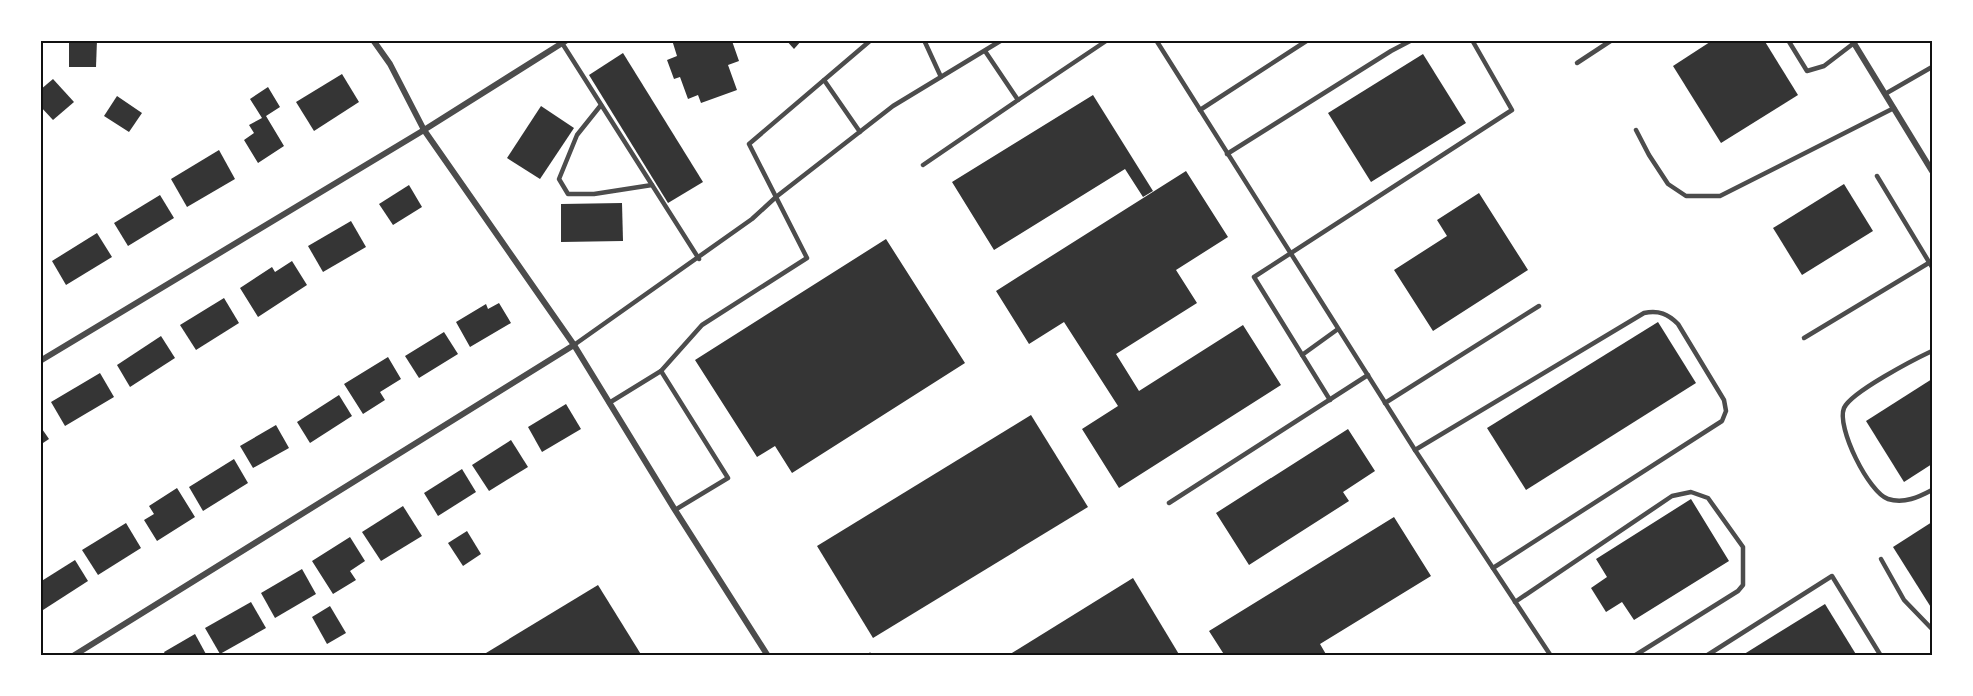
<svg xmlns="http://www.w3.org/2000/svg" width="1973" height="696" font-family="Rubik,sans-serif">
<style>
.building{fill:#353535}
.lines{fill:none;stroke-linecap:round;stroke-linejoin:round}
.service{stroke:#4c4c4c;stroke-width:4.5}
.minor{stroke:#4c4c4c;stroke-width:6}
.neatline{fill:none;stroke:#111;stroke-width:2}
</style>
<rect width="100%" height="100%" fill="#fff"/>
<g class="building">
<path d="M69,40H97L96,67H69Z"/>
<path d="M672,40H723L724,43L732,41L739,61L728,65L737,90L701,103L698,95L688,99L680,77L674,79L667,60L677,56Z"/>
<path d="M786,40H802L794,49Z"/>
<path d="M1713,40H1764L1798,95L1721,143L1673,66Z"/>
<path d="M623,53L703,182L668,203L589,75Z"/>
<path d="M1423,54L1466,123L1371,182L1328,113Z"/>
<path d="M342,74L359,102L314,131L296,102Z"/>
<path d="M53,79L74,102L53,120L40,106V90Z"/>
<path d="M268,87L280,107L266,116L284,146L258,163L244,140L254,133L249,125L262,118L250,99Z"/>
<path d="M1093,95L1153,191L1143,197L1125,169L994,250L952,182Z"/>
<path d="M117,96L142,113L129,132L104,116Z"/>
<path d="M541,106L574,128L540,179L507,158Z"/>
<path d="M219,150L235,179L187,207L171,179Z"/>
<path d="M1186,171L1228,237L1176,270L1197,303L1116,354L1139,391L1243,325L1281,385L1119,488L1082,429L1118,406L1064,322L1029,344L996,291Z"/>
<path d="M1844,184L1873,231L1802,275L1773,228Z"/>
<path d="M409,185L422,207L393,225L379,204Z"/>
<path d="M1479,193L1528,270L1433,331L1394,270L1447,236L1437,220Z"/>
<path d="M160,195L174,218L128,246L114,223Z"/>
<path d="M622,203L623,241L561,242V204Z"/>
<path d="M351,221L366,247L323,272L308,246Z"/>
<path d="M97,233L112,257L66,285L52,261Z"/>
<path d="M886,239L965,363L792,473L775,446L757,457L695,360Z"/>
<path d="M292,261L307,285L258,317L240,288L272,267L275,272Z"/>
<path d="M224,298L239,323L196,350L180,325Z"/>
<path d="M499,303L511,323L470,347L456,322L486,304L488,309Z"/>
<path d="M1658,322L1696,383L1526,490L1487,428Z"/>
<path d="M444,332L458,354L419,378L405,356Z"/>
<path d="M161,336L175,358L130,387L117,365Z"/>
<path d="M388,357L401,379L380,392L385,400L363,414L344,384Z"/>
<path d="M100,373L114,397L65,426L51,402Z"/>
<path d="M1932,379V464L1904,482L1866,421Z"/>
<path d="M339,395L352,416L310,443L297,422Z"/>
<path d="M566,404L581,429L542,452L528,427Z"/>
<path d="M1031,415L1088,507L873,638L817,546Z"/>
<path d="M276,425L289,448L253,468L240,446Z"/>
<path d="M40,426L49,439L40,445Z"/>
<path d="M1348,429L1375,471L1343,492L1349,501L1249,565L1216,513Z"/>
<path d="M511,440L528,467L489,491L472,465Z"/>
<path d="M234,459L248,483L203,511L189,487Z"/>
<path d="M462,469L476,492L438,516L424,493Z"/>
<path d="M177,488L195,517L157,541L144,520L154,514L149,506Z"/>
<path d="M1691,499L1729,561L1634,620L1622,602L1606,612L1591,588L1607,577L1596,559Z"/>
<path d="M403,506L422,536L381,561L362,532Z"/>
<path d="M1394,517L1431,576L1320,644L1327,656H1225L1209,631Z"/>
<path d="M1932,522V609L1893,547Z"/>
<path d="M126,523L141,548L98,575L82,550Z"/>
<path d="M467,531L481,554L463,566L448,543Z"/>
<path d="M350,537L365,561L350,571L356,580L333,594L312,561Z"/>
<path d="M75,560L88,581L43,610L40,605V582Z"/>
<path d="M302,569L316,594L275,618L261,593Z"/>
<path d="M1133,578L1180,656H1007Z"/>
<path d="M598,585L642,656H481Z"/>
<path d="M251,602L266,628L220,654L205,628Z"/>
<path d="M1825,604L1857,656H1741Z"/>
<path d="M330,606L346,633L327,644L312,617Z"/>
<path d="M195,634L207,656H166L164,652Z"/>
</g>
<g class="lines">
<g class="service">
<path d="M924,40L941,77"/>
<path d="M1156,40L1415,450L1551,656"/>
<path d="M1788,40L1807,71L1824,66L1858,40"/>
<path d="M562,43L699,259"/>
<path d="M985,51L1018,100L1106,41"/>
<path d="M1577,63L1612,40"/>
<path d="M824,80L860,132"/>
<path d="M1885,94L1932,67"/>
<path d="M601,105L577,135L559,179L568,194H594L652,185"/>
<path d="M1200,110L1308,40"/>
<path d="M1636,130L1649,155L1668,184L1686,196H1720L1894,108"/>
<path d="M1227,154L1391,51L1412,40"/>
<path d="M923,165L1018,100"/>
<path d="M1877,176L1932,267"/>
<path d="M1804,338L1932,261"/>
<path d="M574,345L752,219L776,197L893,106L1002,40"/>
<path d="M1932,351C1915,359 1851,392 1844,408C1836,427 1869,493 1888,499C1904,504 1919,497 1932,490"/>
<path d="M1302,355L1338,329"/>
<path d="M661,371L702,325L807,258L749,144L871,40"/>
<path d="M1330,400L1254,277L1512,110L1472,40"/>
<path d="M609,403L661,371L728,478L675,510"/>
<path d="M1385,403L1539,306"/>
<path d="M1415,450L1644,313C1659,310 1668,314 1678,324L1724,400L1726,411L1722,421L1493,568"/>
<path d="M1169,503L1368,375"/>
<path d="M1881,559L1904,600L1932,629"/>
<path d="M1515,602L1672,496L1691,492L1708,498L1743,547V585L1738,591L1634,656"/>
<path d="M869,656L870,655"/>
<path d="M1706,656L1832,576L1881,656"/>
</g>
<g class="minor">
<path d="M373,40L390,64L424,130L574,345L675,510L768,656"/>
<path d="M1852,40L1932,171"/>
<path d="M40,361L424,130L567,40"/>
<path d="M73,656L574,345"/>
</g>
</g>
<rect width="1973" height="696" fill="none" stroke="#ffffff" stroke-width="84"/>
<rect x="42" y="42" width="1889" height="612" class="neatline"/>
</svg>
